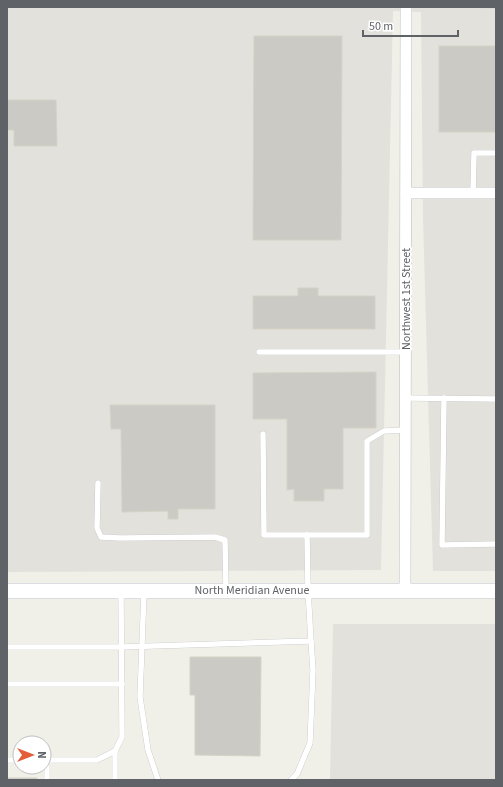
<svg xmlns="http://www.w3.org/2000/svg" width="503" height="787" font-family="'Source Sans 3',sans-serif">
<style>
.industrial{fill:#e2e1dc}
.building{fill:#cccac4;stroke:#d5d2c6}
.lines{fill:none;stroke-linecap:round;stroke-linejoin:round}
.service-casing{stroke:#babcc0;stroke-width:6}
.minor-casing{stroke:#babcc0;stroke-width:12}
.secondary-casing{stroke:#b9bbc0;stroke-width:16}
.service{stroke:#fff;stroke-width:5.5}
.minor{stroke:#fff;stroke-width:11}
.secondary{stroke:#fff;stroke-width:15}
.labels{text-anchor:middle;dominant-baseline:central;stroke-width:4;stroke-linejoin:round;paint-order:stroke}
.street-label{font-size:12px;fill:#5f6267;stroke:#fff}
</style>
<rect width="100%" height="100%" fill="#f0f0e8"/>
<g class="industrial">
<path d="M7,7H496V571H433L423,218L421,12L393,11L381,570L7,572Z"/>
<path d="M333,624H496V780H330Z"/>
</g>
<g class="building">
<path d="M453,7H496V8Z"/>
<path d="M254,36H342L341,240H253Z"/>
<rect x="439" y="46" width="57" height="86"/>
<path d="M7,100H56L57,146H14V130H7Z"/>
<path d="M298,288H318V296H375V329H253V296H298Z"/>
<path d="M376,372V428H343V489H324V501H294V489L287,490V419H253V373Z"/>
<path d="M110,405H215V509H178V519H168V511L122,512L121,429H111Z"/>
<path d="M190,657H261L260,756L195,755V695H190Z"/>
<rect x="7" y="778" width="30" height="2"/>
</g>
<g class="lines">
<defs>
<g id="service">
<path d="M473,193L474,153H496"/>
<path d="M259,352H406"/>
<path d="M406,398L496,399"/>
<path d="M444,398L442,545L496,544"/>
<path d="M98,483L97,528L101,537L120,538L215,537L225,540L226,590"/>
<path d="M307,535H367V441L384,431L406,430"/>
<path d="M144,592L140,697L148,750L158,780"/>
<path d="M7,647H121L311,641L308,590L307,535H264L263,434"/>
<path d="M7,684H122"/>
<path d="M115,751V780"/>
<path d="M7,760H20"/>
<path d="M44,760H97L115,751L122,737L121,591"/>
<path d="M47,760V780"/>
<path d="M291,780L297,774L310,743L313,670L311,641"/>
</g>
<g id="minor">
<path d="M406,193H496"/>
<path d="M405,590L406,7"/>
</g>
<path id="secondary" d="M7,591H496"/>
</defs>
<use href="#service" class="service-casing"/>
<use href="#minor" class="minor-casing"/>
<use href="#secondary" class="secondary-casing"/>
<use href="#service" class="service"/>
<use href="#minor" class="minor"/>
<use href="#secondary" class="secondary"/>
</g>
<g class="labels">
<g class="street-label">
<text transform="translate(406 299) rotate(-90)">Northwest 1st Street</text>
<text x="252" y="590">North Meridian Avenue</text>
</g>
</g>
<rect width="503" height="787" fill="none" stroke="#5f6267" stroke-width="16"/>
<g transform="translate(32 755) rotate(90)"><circle r="19" fill="#ffffff" stroke="#bfc0c2"/>
<path d="M0-3L7 15L0 10L-7 15Z" fill="#e45d3a"/>
<text y="-6" font-size="11" font-weight="bold" text-anchor="middle" fill="#5f6267">N</text>
</g>
<path d="M363 30v6h95v-6" fill="none" stroke="#5f6267" stroke-width="2"/>
<text x="369" y="30" font-size="12" fill="#5f6267" stroke="#ffffff" stroke-width="3" paint-order="stroke">50 m</text>
</svg>
